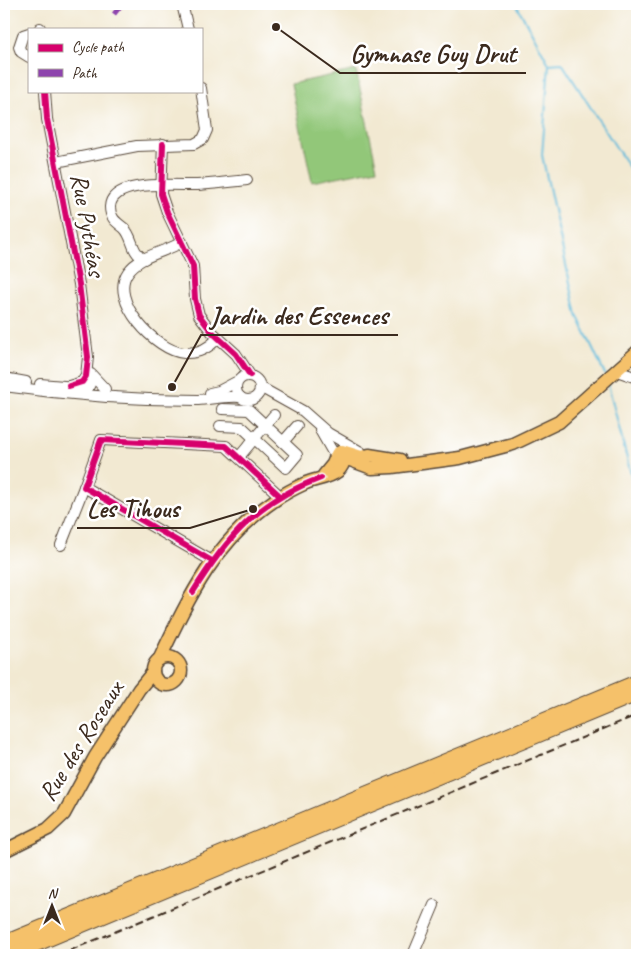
<svg xmlns="http://www.w3.org/2000/svg" width="641" height="959" font-family="Caveat,sans-serif">
<style>
.green{fill:#92c779;stroke:#66784c}
.lines{fill:none;stroke-linecap:round;stroke-linejoin:round}
.stream{stroke:#5dbbdb;stroke-width:2}
.minor-casing{stroke:#564739;stroke-width:12}
.major-casing{stroke:#564739;stroke-width:15}
.highway-casing{stroke:#564739;stroke-width:16}
.minor{stroke:#fff;stroke-width:10}
.major{stroke:#f5c16b;stroke-width:12}
.highway{stroke:#f5c16b;stroke-width:14}
.rail{stroke:#3b2a1e;stroke-width:2;stroke-dasharray:8 4;stroke-linecap:butt}
.quiet{stroke:#8e44ad;stroke-width:5;stroke-dasharray:10 5;stroke-linecap:butt}
.cycleway-casing{stroke:#fff;stroke-width:9}
.cycleway{stroke:#d6006c;stroke-width:6}
.labels{text-anchor:middle;dominant-baseline:central;stroke-width:5;stroke-linejoin:round;paint-order:stroke}
.street-label{font-size:25px;fill:#3b2a1e;stroke:#fff}
.leader{fill:none;stroke:#3b2a1e;stroke-width:2}
.callout-dot{fill:#3b2a1e;stroke:#fff;stroke-width:2}
.callout-label{font-size:26px;text-anchor:middle;font-weight:bold;fill:#3b2a1e;stroke:#fff;stroke-width:5;stroke-linejoin:round;paint-order:stroke}
</style>
<rect width="100%" height="100%" fill="#fff"/>
<filter id="ink" filterUnits="userSpaceOnUse"><feTurbulence type="fractalNoise" baseFrequency=".02" numOctaves="2"/><feDisplacementMap in="SourceGraphic" scale="10" xChannelSelector="R" yChannelSelector="G"/><feConvolveMatrix kernelMatrix="1 2 1 2 8 2 1 2 1" color-interpolation-filters="sRGB"/></filter>
<filter id="wash" filterUnits="userSpaceOnUse"><feTurbulence type="fractalNoise" baseFrequency=".0096" numOctaves="4" result="noise"/><feDisplacementMap in="SourceGraphic" scale="20" xChannelSelector="R" yChannelSelector="G"/><feGaussianBlur stdDeviation="1.12" result="paint"/><feColorMatrix in="noise" values="0 0 0 0 0 0 0 0 0 0 0 0 0 0 0 0 0 1.4 0 .05"/><feComposite in="paint" operator="in"/></filter>
<g filter="url(#wash)">
<rect width="100%" height="100%" fill="#f2e9d2"/>
<path class="green" d="M356,70L377,169L312,182L291,84Z"/>
<g class="lines">
<g class="stream">
<path d="M516,4L549,64L542,155L577,315L605,374"/>
<path d="M549,64L562,63L637,180"/>
<path d="M608,384L637,498"/>
</g>
</g>
</g>
<g filter="url(#ink)">
<g class="lines">
<defs>
<g id="minor">
<path d="M182,4L188,29"/>
<path d="M40,29V28"/>
<path d="M29,33L23,35L19,47L21,52L29,57"/>
<path d="M45,91L47,119L79,284L88,357L86,376L82,382L69,386"/>
<path d="M163,144L161,194L167,212L193,266L195,299L199,315L212,332L236,354L250,375"/>
<path d="M56,162L137,146L194,144L203,139L207,130L201,88"/>
<path d="M182,242C166,252 140,255 128,272C108,300 156,351 184,353C198,354 209,348 218,338"/>
<path d="M144,259C130,251 134,238 124,228C116,222 110,218 110,207C111,178 178,186 197,185C213,184 230,182 247,180"/>
<path d="M617,371L637,378"/>
<path d="M91,374L105,389"/>
<circle cx="248" cy="388" r="12"/>
<path d="M4,378L26,382"/>
<path d="M40,384L76,387"/>
<path d="M4,386C67,395 134,400 198,400C212,399 225,396 240,397"/>
<path d="M260,387L303,411L328,433L361,452"/>
<path d="M77,393L88,388L93,378"/>
<path d="M210,393L219,391L236,382"/>
<path d="M220,426L242,427L286,468L297,455L249,410L222,409"/>
<path d="M320,430L332,451L344,457"/>
<path d="M283,442L297,426"/>
<path d="M239,457L274,415"/>
<path d="M61,545L84,487"/>
<path d="M212,561L84,487L101,440L226,446L280,496"/>
<path d="M413,955L434,905"/>
</g>
<g id="major">
<path d="M324,475L333,464L337,454L342,451L361,457L369,455L400,460"/>
<circle cx="167" cy="671" r="14"/>
<path d="M160,658C190,595 216,540 275,500C285,493 295,488 306,483C316,479 329,478 338,471C341,468 344,462 345,458L372,468L392,467L460,458L513,444L559,422L637,352"/>
<path d="M4,851L48,829L64,814L95,757L139,689L153,672"/>
</g>
<g id="highway">
<path d="M4,943L637,682"/>
<path d="M10,955L637,694"/>
</g>
</defs>
<use href="#minor" class="minor-casing"/>
<use href="#major" class="major-casing"/>
<use href="#highway" class="highway-casing"/>
<use href="#minor" class="minor"/>
<use href="#major" class="major"/>
<use href="#highway" class="highway"/>
<path class="rail" d="M59,955L637,715"/>
<path class="quiet" d="M114,14L122,4"/>
<defs>
<g id="cycleway">
<path d="M45,91L47,119L79,284L88,357L86,376L82,382L69,386"/>
<path d="M163,144L161,194L167,212L193,266L195,299L199,315L212,332L236,354L250,375"/>
<path d="M212,561L84,487L101,440L226,446L280,496"/>
<path d="M193,592C227,537 259,500 321,478"/>
</g>
</defs>
<use href="#cycleway" class="cycleway-casing"/>
<use href="#cycleway" class="cycleway"/>
</g>
</g>
<g class="labels">
<g class="street-label">
<text transform="translate(88 225) rotate(80)">Rue Pythéas</text>
<text transform="translate(81 741) rotate(-58)">Rue des Roseaux</text>
</g>
</g>
<path class="leader" d="M276 27L340 73H526M172 387L201 335H398M253 509L190 528H77"/>
<g class="callout-dot">
<circle cx="276" cy="27" r="5"/>
<circle cx="172" cy="387" r="5"/>
<circle cx="253" cy="509" r="5"/>
</g>
<g class="callout-label">
<text x="433" y="62">Gymnase Guy Drut</text>
<text x="299" y="324">Jardin des Essences</text>
<text x="133" y="517">Les Tihous</text>
</g>
<rect width="641" height="959" fill="none" stroke="#fff" stroke-width="20"/>
<rect x="28" y="28" width="175" height="65" fill="#ffffff" stroke="#b1aaa5"/>
<rect x="38" y="44" width="25" height="8" fill="#d6006c" stroke="#b1aaa5"/>
<text x="72" y="52" font-size="15" fill="#3b2a1e">Cycle path</text>
<rect x="38" y="69" width="25" height="8" fill="#8e44ad" stroke="#b1aaa5"/>
<text x="72" y="78" font-size="15" fill="#3b2a1e">Path</text>
<g transform="translate(52 906)" stroke="#ffffff" stroke-width="4" paint-order="stroke">
<path d="M0-4L9 19L0 12L-9 19Z" fill="#3b2a1e"/>
<text y="-8" font-size="14" font-weight="bold" text-anchor="middle" fill="#3b2a1e">N</text>
</g>
</svg>
